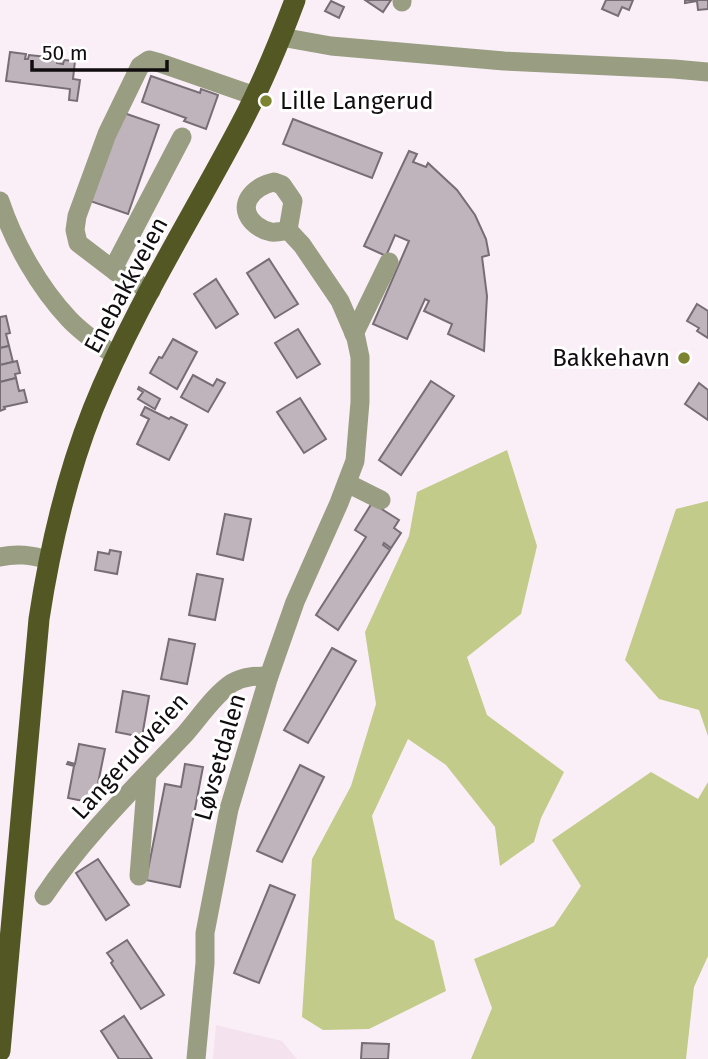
<svg xmlns="http://www.w3.org/2000/svg" width="708" height="1059" font-family="'Fira Sans',sans-serif">
<style>
.built{fill:#f4e2ef}
.forest{fill:#c2cb89}
.building{fill:#bfb4bc;stroke:#776d75;stroke-width:2}
.lines{fill:none;stroke-linecap:round;stroke-linejoin:round}
.minor{stroke:#999d82;stroke-width:19}
.major{stroke:#525723;stroke-width:21}
.poi-dot{fill:#7d8430;stroke:#fff;stroke-width:2.5}
.labels{text-anchor:middle;dominant-baseline:central;stroke-width:6;stroke-linejoin:round;paint-order:stroke}
.poi-label{font-size:24px;fill:#100c0f;stroke:#fff;text-anchor:start}
.street-label{font-size:24px;fill:#100c0f;stroke:#fff}
</style>
<rect width="100%" height="100%" fill="#faeff7"/>
<path class="built" d="M216,1025L282,1041L297,1059H213Z"/>
<g class="forest">
<path d="M507,450L537,546L521,614L467,657L487,715L564,772L541,818L534,842L500,866L495,827L446,765L408,739L372,816L395,919L434,941L446,991L369,1029L323,1030L302,1017L312,859L351,786L376,704L365,632L409,536L417,492Z"/>
<path d="M708,501V736L699,710L659,699L625,660L676,509Z"/>
<path d="M651,772L698,799L708,782V956L694,987L686,1059H471L492,1008L474,959L554,926L581,886L552,840Z"/>
</g>
<g class="building">
<path d="M365,0H391L383,12Z"/>
<path d="M606,0H633L629,10L622,7L618,16L602,9Z"/>
<path d="M685,0H708V9L698,10L697,1L685,3Z"/>
<path d="M331,1L344,7L339,18L325,11Z"/>
<path d="M10,52L26,54L25,59H28L29,55L57,58V63L63,64L64,60L75,61L73,79L80,80L77,101L69,100L70,89L6,81Z"/>
<path d="M151,76L200,93L201,89L218,95L206,129L184,121L186,118L142,102Z"/>
<path d="M121,112L159,125L128,214L90,201Z"/>
<path d="M293,119L382,153L372,178L283,144Z"/>
<path d="M409,151L417,154L413,162L426,167L428,163L457,190L475,215L486,239L489,255L482,257L487,296L484,351L448,334L452,324L424,311L429,301L425,299L407,339L373,324L409,241L395,235L386,256L364,246Z"/>
<path d="M269,259L298,304L275,318L247,273Z"/>
<path d="M216,279L238,314L216,328L194,294Z"/>
<path d="M697,304L708,311V338L697,331L699,328L687,321Z"/>
<path d="M6,316L10,333L6,334L9,346L0,348V317Z"/>
<path d="M298,329L320,364L297,378L275,343Z"/>
<path d="M173,339L197,352L177,389L150,373L159,357L162,358Z"/>
<path d="M9,346L13,362L0,365V348Z"/>
<path d="M17,361L20,373L15,374L16,378L0,382V365Z"/>
<path d="M193,375L213,386L217,379L225,383L208,412L181,397Z"/>
<path d="M16,378L19,391L24,390L27,402L4,407L5,409L0,411V382Z"/>
<path d="M431,381L454,396L401,475L379,460Z"/>
<path d="M699,383L708,390V420L685,404Z"/>
<path d="M139,387L160,399L155,409L138,399L143,392L138,389Z"/>
<path d="M300,398L326,439L304,453L277,412Z"/>
<path d="M145,407L169,419L171,417L187,425L169,460L137,444L149,419L141,415Z"/>
<path d="M372,503L399,520L394,528L401,533L391,548L384,543L383,545L390,550L338,630L316,615L366,537L355,530Z"/>
<path d="M225,514L251,519L243,560L217,554Z"/>
<path d="M110,550L121,552L117,574L95,570L98,552L109,554Z"/>
<path d="M197,574L223,579L215,620L189,615Z"/>
<path d="M169,639L195,644L187,684L161,679Z"/>
<path d="M332,648L356,661L308,743L284,730Z"/>
<path d="M123,691L149,696L142,737L116,732Z"/>
<path d="M79,744L105,749L94,803L68,798L74,766L67,764L68,762L75,764Z"/>
<path d="M185,764L203,767L180,887L146,880L165,784L181,787Z"/>
<path d="M300,765L324,777L282,862L257,851Z"/>
<path d="M98,859L129,905L106,920L76,873Z"/>
<path d="M270,885L295,895L259,983L234,973Z"/>
<path d="M127,940L164,995L141,1009L111,963L113,961L107,953Z"/>
<path d="M124,1016L152,1059H119L101,1031Z"/>
<path d="M362,1043L389,1044L388,1059H361Z"/>
</g>
<g class="lines">
<g class="minor">
<path d="M402,2V0"/>
<path d="M281,37L331,46L504,61L674,69L708,72"/>
<path d="M274,182L282,185L293,201L288,230C283,231 276,233 271,232C266,231 260,228 256,225C234,207 253,186 274,182Z"/>
<path d="M0,201C14,243 39,287 69,319C83,334 100,345 117,357"/>
<path d="M116,272L78,243L75,230L77,216L107,134L140,66L149,60L160,63L255,96"/>
<path d="M151,291L116,272L115,265L182,137"/>
<path d="M354,334L389,262"/>
<path d="M347,483L381,500"/>
<path d="M0,557C17,553 31,555 49,560"/>
<path d="M139,876L147,775"/>
<path d="M44,896C84,836 136,786 185,734C199,718 215,694 232,683C244,676 256,676 269,676"/>
<path d="M196,1059L205,963V933L229,809L269,676L295,602L339,503L355,461L360,402V357L356,338L340,301L302,245L288,230"/>
</g>
<path class="major" d="M0,1051L39,619C50,547 66,477 93,409C132,312 191,219 240,126C261,86 279,43 295,0"/>
</g>
<g class="poi-dot">
<circle cx="266" cy="101" r="7"/>
<circle cx="684" cy="358" r="7"/>
</g>
<g class="labels">
<g class="poi-label">
<text x="280" y="101">Lille Langerud</text>
<text x="670" y="358" text-anchor="end">Bakkehavn</text>
</g>
<g class="street-label">
<text transform="translate(126 285) rotate(-62)">Enebakkveien</text>
<text transform="translate(130 756) rotate(-48)">Langerudveien</text>
<text transform="translate(220 757) rotate(-74)">Løvsetdalen</text>
</g>
</g>
<path d="M32 60v10h135v-10" fill="none" stroke="#100c0f" stroke-width="3.5"/>
<text x="42" y="60" font-size="21" fill="#100c0f" stroke="#ffffff" stroke-width="5" paint-order="stroke">50 m</text>
</svg>
